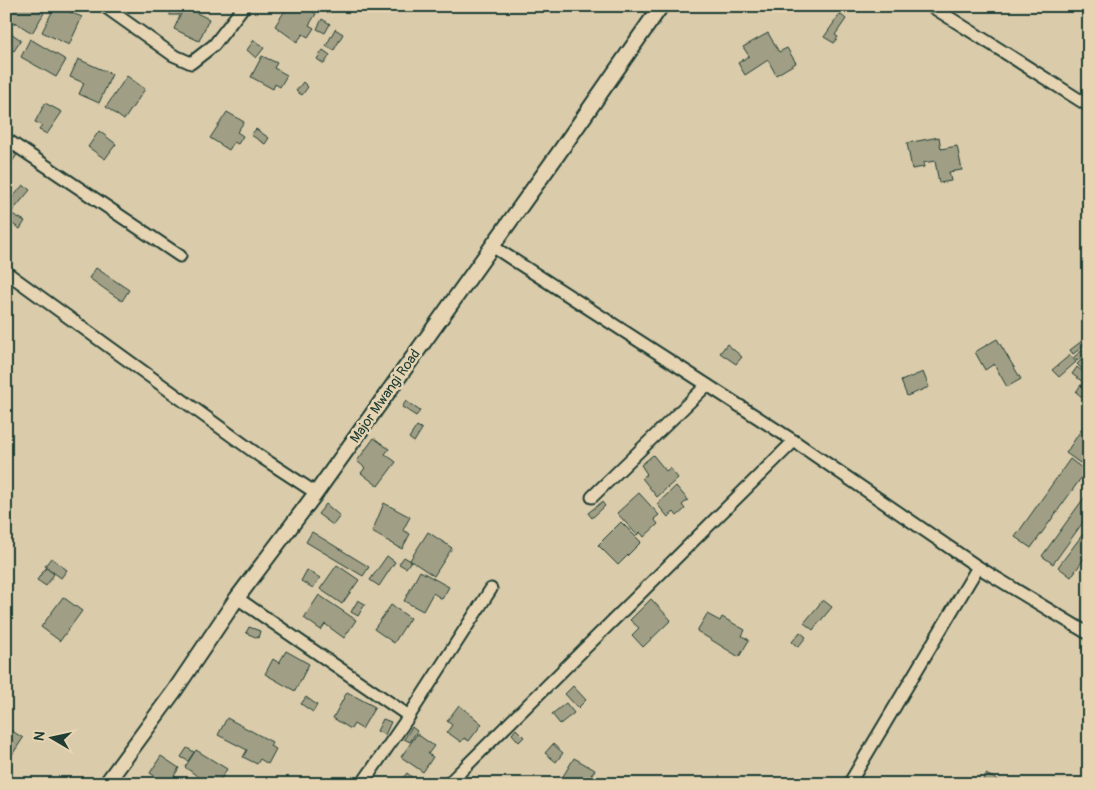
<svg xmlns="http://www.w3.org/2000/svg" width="1095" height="790" font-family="Pangolin,sans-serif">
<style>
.building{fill:#a09f86;stroke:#1f3d34}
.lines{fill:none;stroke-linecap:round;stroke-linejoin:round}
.minor-casing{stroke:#1f3d34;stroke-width:15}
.tertiary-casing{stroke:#1f3d34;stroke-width:18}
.minor{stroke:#e6d4b2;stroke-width:11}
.tertiary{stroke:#e6d4b2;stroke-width:14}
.labels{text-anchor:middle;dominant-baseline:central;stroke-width:5;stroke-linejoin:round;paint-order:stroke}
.street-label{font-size:14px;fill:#1f3d34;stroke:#e6d4b2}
</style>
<rect width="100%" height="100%" fill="#dacbaa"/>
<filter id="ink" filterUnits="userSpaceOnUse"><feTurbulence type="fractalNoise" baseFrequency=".02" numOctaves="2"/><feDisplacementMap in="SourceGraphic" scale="10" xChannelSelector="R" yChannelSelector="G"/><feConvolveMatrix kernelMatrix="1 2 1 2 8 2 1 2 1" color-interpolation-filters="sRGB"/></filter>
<g filter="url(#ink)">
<g class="building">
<path d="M7,6H33L44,13L32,33L15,22L14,24L6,20Z"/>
<path d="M55,6L82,17L69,45L42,32Z"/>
<rect x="170" y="6" width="9" height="9"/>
<path d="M288,6H305L316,14L309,25L314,28L308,37L303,34L297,42L275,26Z"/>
<path d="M184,7L209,19L199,41L174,29Z"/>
<path d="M840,14L846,19L835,35L838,37L834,43L824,37Z"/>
<path d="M322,19L330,24L325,33L317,29Z"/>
<path d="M335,29L343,34L334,50L326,46Z"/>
<path d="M6,30L21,40L14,51L6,46Z"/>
<path d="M768,33L779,52L787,48L796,63L776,75L768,60L745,75L738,63L749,56L743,47Z"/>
<path d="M30,39L66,60L56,77L21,57Z"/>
<path d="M254,40L264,48L256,58L247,50Z"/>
<path d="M323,50L330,55L324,64L317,59Z"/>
<path d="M262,56L277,63L274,68L287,75L280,87L275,84L273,89L251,77Z"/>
<path d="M78,59L112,74L99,103L79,94L84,83L70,77Z"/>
<path d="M127,76L145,89L124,120L106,107Z"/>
<path d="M303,82L308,87L302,95L296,91Z"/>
<path d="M45,103L62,112L47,134L39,130L42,125L35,122Z"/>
<path d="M227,112L244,122L237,132L243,136L238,144L234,142L229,150L210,138Z"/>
<path d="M256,129L269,138L265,144L251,135Z"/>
<path d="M99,131L116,144L105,159L88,147Z"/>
<path d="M939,137L941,149L957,146L962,170L949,172L951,181L939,183L935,161L923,163L924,167L912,169L907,143Z"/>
<path d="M6,147L17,155L6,170Z"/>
<path d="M23,185L30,190L6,219V202L8,203Z"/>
<path d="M12,214L25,221L20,229L8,221Z"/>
<path d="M96,268L129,290L122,301L89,278Z"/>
<path d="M997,339L1021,379L1007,387L994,364L985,370L975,352Z"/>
<path d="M1082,341L1085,345L1073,354L1070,350Z"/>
<path d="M727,344L742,357L736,364L720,353Z"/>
<path d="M1084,349L1087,353L1077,361L1074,357Z"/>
<path d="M1070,355L1076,362L1059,377L1052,370Z"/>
<path d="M1085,357L1089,361V367L1084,371L1077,364Z"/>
<path d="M1077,367L1089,377V388L1082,397L1076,392L1083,382L1072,374Z"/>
<path d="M923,372L929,387L907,396L901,381Z"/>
<path d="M406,401L420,411L416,416L402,407Z"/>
<path d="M1087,421L1089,449L1080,463L1066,453Z"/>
<path d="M417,426L422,429L414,442L409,438Z"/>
<path d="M374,438L389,449L385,454L396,462L378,486L361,473L365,468L357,461Z"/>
<path d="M653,455L666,471L670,468L678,478L657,497L642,478L647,474L641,465Z"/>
<path d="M1070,459L1086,471L1031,548L1015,537Z"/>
<path d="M676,486L688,500L682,505L685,509L677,516L674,512L668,517L657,504Z"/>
<path d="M1089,491V514L1053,564L1042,556Z"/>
<path d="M639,493L659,515L654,519L658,524L644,537L640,532L637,535L617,513Z"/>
<path d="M602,502L605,506L592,518L588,513Z"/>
<path d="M384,503L410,517L403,530L410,534L402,549L372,532Z"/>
<path d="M326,504L340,516L333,525L318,514Z"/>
<path d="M621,522L641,542L618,565L598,545Z"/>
<path d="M1089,526V552L1071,577L1058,567Z"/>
<path d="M312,532L369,567L363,576L306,542Z"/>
<path d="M428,532L452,548L434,576L410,560Z"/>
<path d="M387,556L395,562L379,586L370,580Z"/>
<path d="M404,557L411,561L406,568L399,564Z"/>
<path d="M51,558L67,570L61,578L45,566Z"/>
<path d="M337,565L359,580L342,604L320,589Z"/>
<path d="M46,568L54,574L46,586L37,580Z"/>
<path d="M307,570L320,578L313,588L301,581Z"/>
<path d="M420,571L449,587L442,599L433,593L423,611L404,601Z"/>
<path d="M319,595L356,620L344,638L325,624L321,630L304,618Z"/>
<path d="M63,597L82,611L60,641L41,627Z"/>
<path d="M651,599L671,620L643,647L632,635L639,628L630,620Z"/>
<path d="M358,600L365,604L358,616L351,612Z"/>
<path d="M823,600L832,607L813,630L804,623Z"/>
<path d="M391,605L410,618L394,643L374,629Z"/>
<path d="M707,614L720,621L722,617L745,630L742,636L749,640L739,657L697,631Z"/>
<path d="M249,627L260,631L258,638L246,633Z"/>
<path d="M800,632L806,637L798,647L792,642Z"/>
<path d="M286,651L309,664L295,691L265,674L273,659L279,663Z"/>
<path d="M573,686L586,700L578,708L565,694Z"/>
<path d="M347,692L375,707L362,729L354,724L351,729L333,718Z"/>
<path d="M306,697L317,705L313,712L301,704Z"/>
<path d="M566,703L574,713L560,724L552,714Z"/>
<path d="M459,705L482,724L469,741L464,738L461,742L447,732L452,725L447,721Z"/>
<path d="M227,718L272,742L270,746L276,749L268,764L260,759L257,764L243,757L247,750L218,735Z"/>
<path d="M383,719L391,722L385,735L377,731Z"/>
<path d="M6,727L23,738L10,758L6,755Z"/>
<path d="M412,727L417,731L410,742L404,739Z"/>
<path d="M516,729L524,737L519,742L512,734Z"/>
<path d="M417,734L434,746L428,754L433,757L423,772L401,757Z"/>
<path d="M553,744L563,753L556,762L545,753Z"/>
<path d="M187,748L194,752L188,761L181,757Z"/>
<path d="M196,750L227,769L218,784L206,780L205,782L185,767Z"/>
<path d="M161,756L179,768L174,776L177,778L173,784H159L154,780L156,777L150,773Z"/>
<path d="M574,758L595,770L591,775L599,780L597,784L559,783Z"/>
<path d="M407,773L420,784H398Z"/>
<path d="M986,774L1005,784H981Z"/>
</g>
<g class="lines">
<defs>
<g id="minor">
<path d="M104,6L173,55L191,63L214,45L244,6"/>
<path d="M931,6L1089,106"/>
<path d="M6,139L180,256"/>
<path d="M492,246L794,441L978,567L1089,634"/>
<path d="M6,272L261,457L316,493"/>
<path d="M592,497L707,385"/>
<path d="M237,598L409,716"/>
<path d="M362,784L409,716L491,589"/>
<path d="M448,784L794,441"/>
<path d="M849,784L978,567"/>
</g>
<path id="tertiary" d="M106,784L175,690L237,598L316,493L558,154L661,6"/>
</defs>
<use href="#minor" class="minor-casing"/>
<use href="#tertiary" class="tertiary-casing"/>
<use href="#minor" class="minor"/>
<use href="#tertiary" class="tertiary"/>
</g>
</g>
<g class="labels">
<g class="street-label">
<text transform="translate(385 396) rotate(-55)">Major Mwangi Road</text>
</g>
</g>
<rect width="1095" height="790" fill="none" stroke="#e6d4b2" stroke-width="25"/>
<rect x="12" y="12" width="1070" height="765" fill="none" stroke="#1f3d34" stroke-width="2" filter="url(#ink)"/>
<g transform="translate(52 738) rotate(279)" stroke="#e6d4b2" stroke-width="4" paint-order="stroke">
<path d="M0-4L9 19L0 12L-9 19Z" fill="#1f3d34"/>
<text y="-8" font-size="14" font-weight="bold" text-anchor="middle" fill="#1f3d34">N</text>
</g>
</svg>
